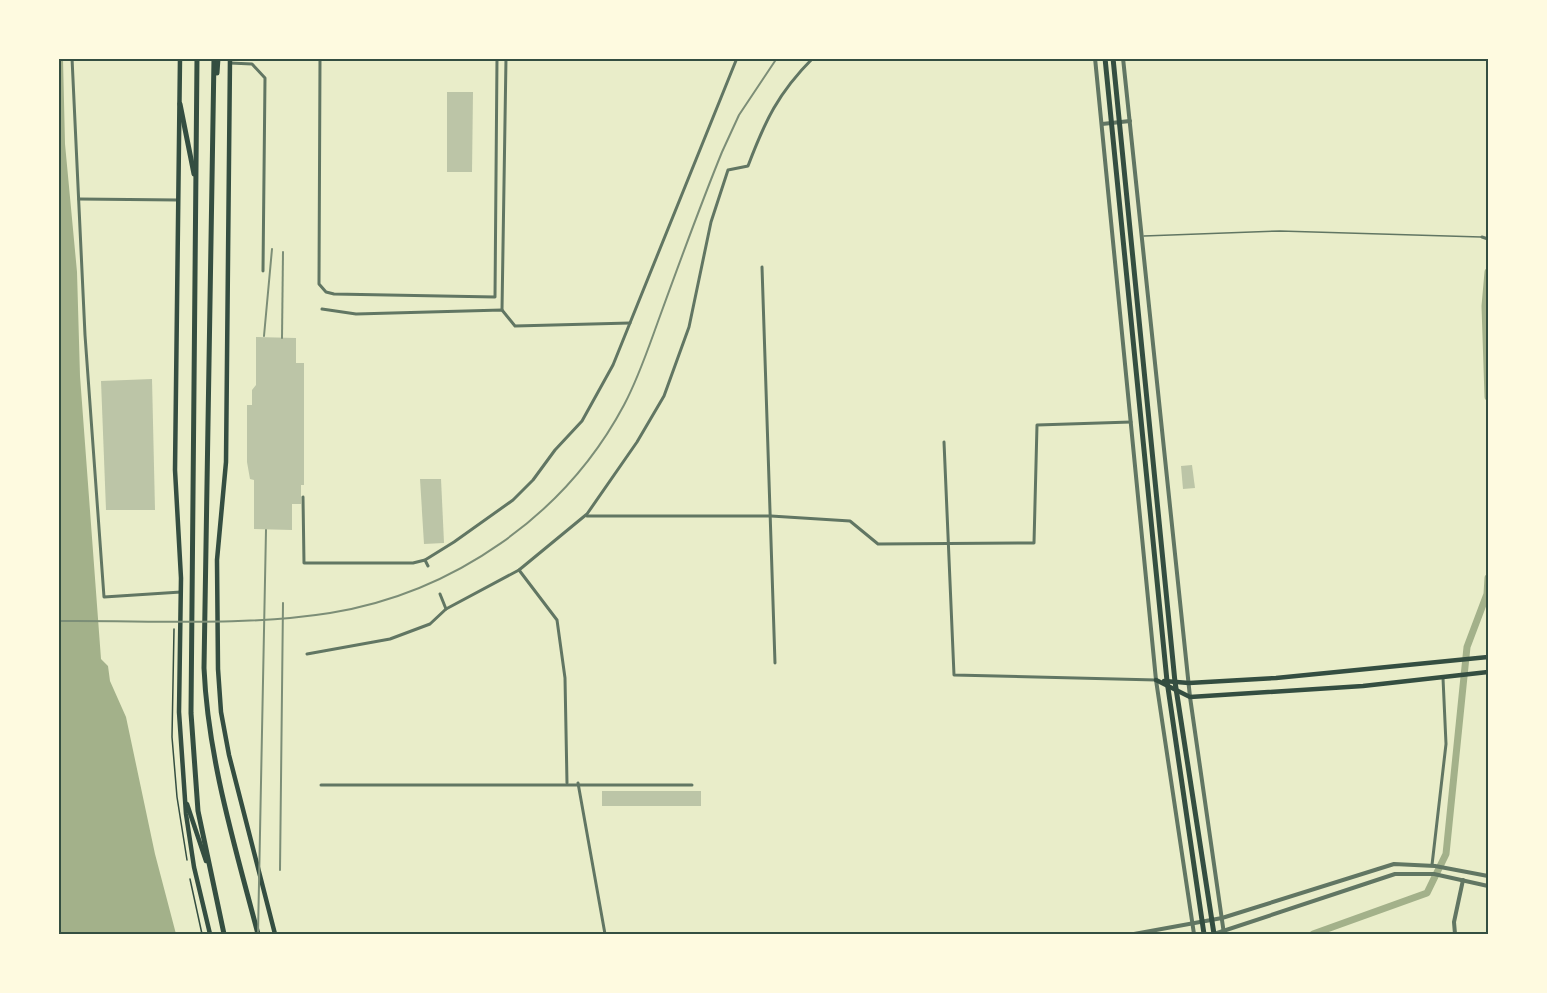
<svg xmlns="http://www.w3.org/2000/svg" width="1547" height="993" font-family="Signika,sans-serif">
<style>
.water{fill:#a3b18a}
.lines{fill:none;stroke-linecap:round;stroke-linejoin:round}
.canal{stroke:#a3b18a;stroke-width:7}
.building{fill:#bcc5a7}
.path{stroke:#344e41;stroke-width:1.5}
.service{stroke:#617663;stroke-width:1.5}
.minor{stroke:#617663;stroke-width:3}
.tertiary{stroke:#617663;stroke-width:4}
.secondary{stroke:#344e41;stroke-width:4.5}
.trunk{stroke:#344e41;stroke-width:5}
.motorway{stroke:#344e41;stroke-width:5}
.rail{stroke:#7c8e77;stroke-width:2}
.neatline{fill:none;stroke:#344e41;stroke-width:2}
</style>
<rect width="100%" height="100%" fill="#e9edc9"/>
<path class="water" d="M58,59H63L65,144L77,272L80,376L101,659L108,666L110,681L126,717L155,854L176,934H59Z"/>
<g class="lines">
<g class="canal">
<path d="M1488,272L1485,306L1488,397"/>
<path d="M1313,934L1427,893L1446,854L1467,647L1487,594L1488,578"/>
</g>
</g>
<g class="building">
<path d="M447,92H473L472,172H447Z"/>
<path d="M256,337L296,338V363H304V485H301V504H292V530L254,529V480L250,479L247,462V405H252V390L256,385Z"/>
<path d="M152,379L155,510H106L101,381Z"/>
<path d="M1192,465L1195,488L1183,489L1181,466Z"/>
<path d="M420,479H441L444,543L424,544Z"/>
<rect x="602" y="791" width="99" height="15"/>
</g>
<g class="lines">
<g class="path">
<path d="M174,629L172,737L177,797L187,860"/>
<path d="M190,879L202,934"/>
</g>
<g class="service">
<path d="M1144,236L1280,231L1481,237"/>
<path d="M969,934H971"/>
</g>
<g class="minor">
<path d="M72,58L85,335L104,597L181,592"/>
<path d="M320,58L319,284L326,292L334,294L495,297L497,58"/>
<path d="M230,63L252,64L265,78L263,271"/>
<path d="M79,199L178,200"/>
<path d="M1482,237L1488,239"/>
<path d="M762,267L775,663"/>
<path d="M322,309L356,314L502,310L515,326L630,323"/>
<path d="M502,310L506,58"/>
<path d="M944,442L954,675L1156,680"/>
<path d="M303,497L304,563H413L425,560L454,542L513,500L533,480L555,450L582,421L613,365L737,58"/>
<path d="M587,516H771L850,521L878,544L1034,543L1037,425L1131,422"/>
<path d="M425,560L428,566"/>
<path d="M519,570L557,620L565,678L567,783"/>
<path d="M440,594L446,609"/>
<path d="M307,654L390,639L430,624L446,609L519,570L587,514L637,442L664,396L689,327L711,222L728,170L748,166C765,121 778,93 813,58"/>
<path d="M578,783L605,934"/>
<path d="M321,785H692"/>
<path d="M1432,865L1446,744L1443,678"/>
</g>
<g class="tertiary">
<path d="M1095,58L1156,680L1194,934"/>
<path d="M1123,58L1190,697L1224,934"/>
<path d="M1102,124L1130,121"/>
<path d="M1134,934L1222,918L1394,864L1435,866L1488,876"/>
<path d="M1214,934L1395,874H1434L1488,886"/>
<path d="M1455,934L1454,922L1463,880"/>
</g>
<g class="secondary">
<path d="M180,58L175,470L181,578L179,712L186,814L194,867L210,934"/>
<path d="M230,58L226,462L217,560L218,669L221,712L229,755L275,934"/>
<path d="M1156,680L1190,697L1363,686L1488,672"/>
<path d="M1164,681L1189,683L1276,678L1488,657"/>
<path d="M187,804L206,861"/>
</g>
<g class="trunk">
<path d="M1105,58L1167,681L1204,934"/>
<path d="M1113,58L1175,682L1214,934"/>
</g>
<g class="motorway">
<path d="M197,58L191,713L198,811L224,934"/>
<path d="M214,58L204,668C208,759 235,846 258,934"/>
<path d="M217,73L218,58"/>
<path d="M180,104L194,174"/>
</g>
<g class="rail">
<path d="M264,336L272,249"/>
<path d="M282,338L283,252"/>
<path d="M58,621C148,620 241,627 330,613C453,593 565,516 624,405C639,377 649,346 660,316C680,261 700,206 722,152L739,115L777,58"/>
<path d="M280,870L283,603"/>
<path d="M258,934L266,530"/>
</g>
</g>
<rect width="1547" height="993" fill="none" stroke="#fefae0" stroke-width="120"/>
<rect x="60" y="60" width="1427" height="873" class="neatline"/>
</svg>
